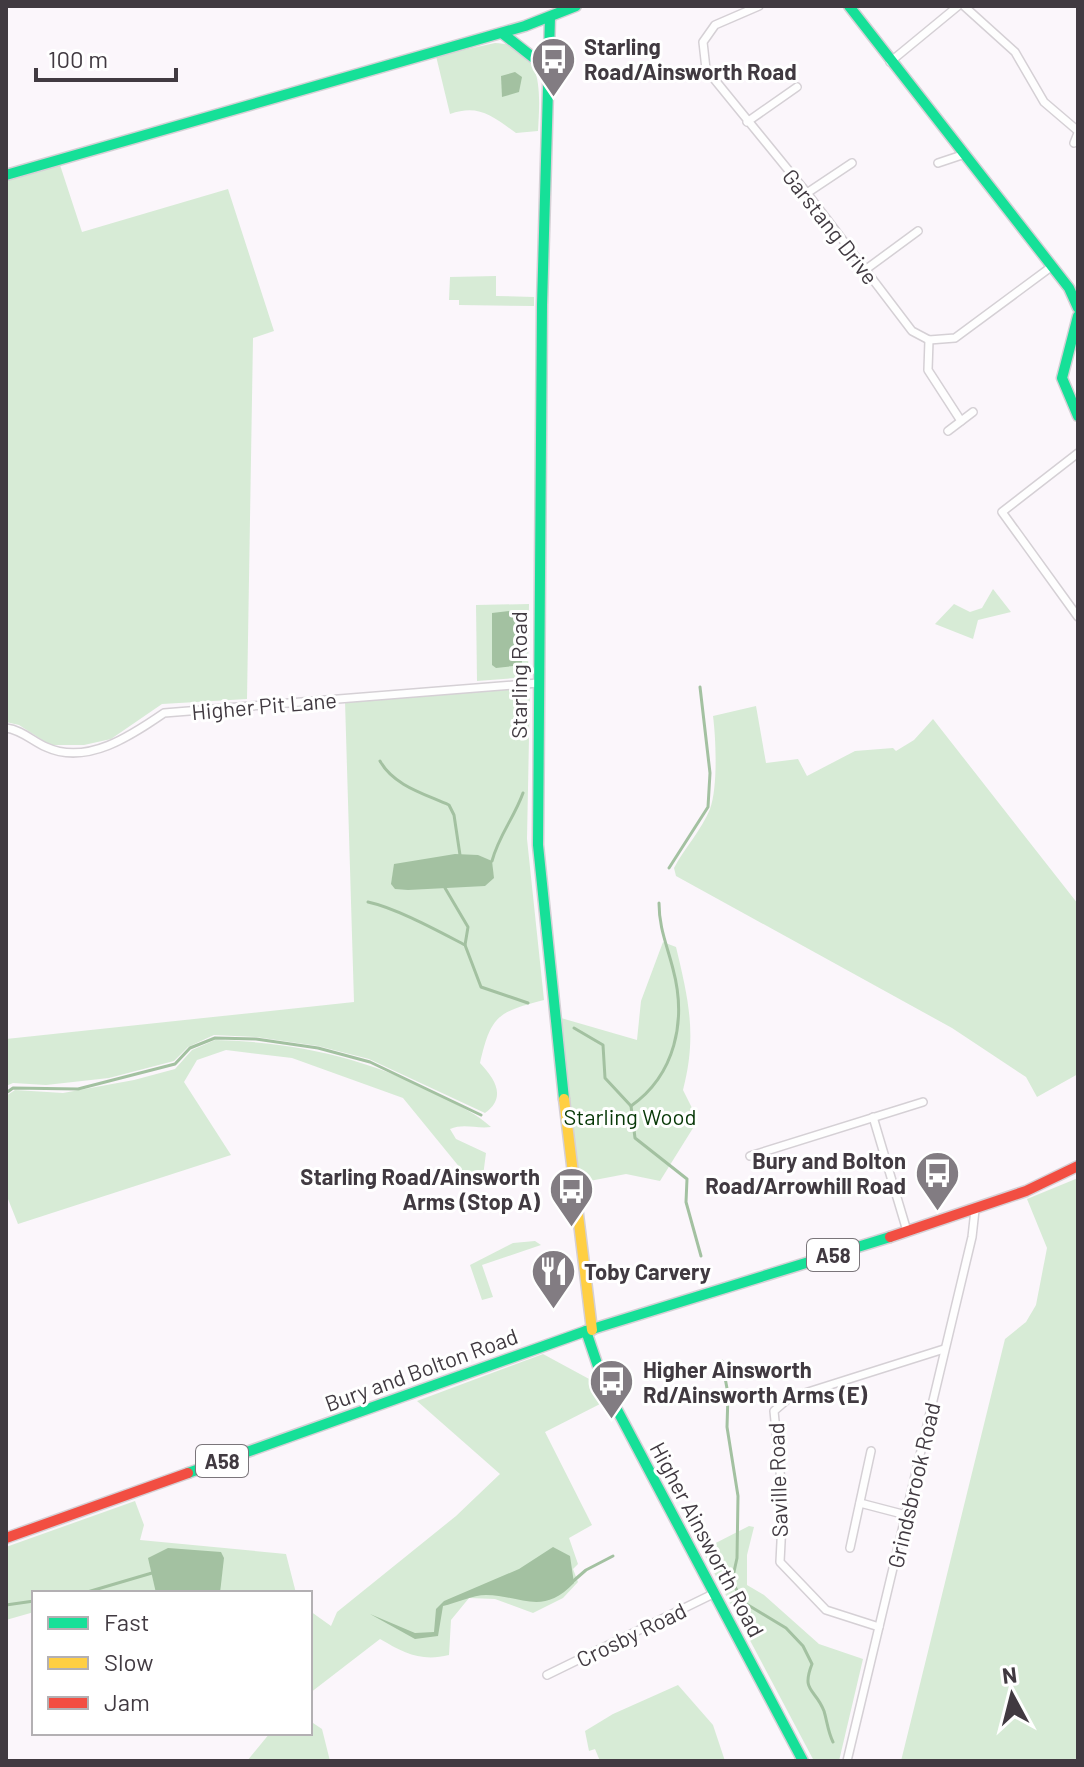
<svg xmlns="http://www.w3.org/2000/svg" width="1084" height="1767" font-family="Barlow,sans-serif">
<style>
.green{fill:#d7ebd6}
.water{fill:#a3c1a1}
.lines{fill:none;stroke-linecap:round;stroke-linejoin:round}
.stream{stroke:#a3c1a1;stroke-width:3}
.street-casing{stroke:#d5d0d5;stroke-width:10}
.fast-casing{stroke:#d5d0d5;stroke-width:13}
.slow-casing{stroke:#d5d0d5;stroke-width:13}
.jam-casing{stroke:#d5d0d5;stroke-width:13}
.street{stroke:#fefefe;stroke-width:7}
.fast{stroke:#16e098;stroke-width:10}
.slow{stroke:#ffcf43;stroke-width:10}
.jam{stroke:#f24e42;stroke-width:10}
.labels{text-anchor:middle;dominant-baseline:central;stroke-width:6;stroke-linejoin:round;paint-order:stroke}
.shield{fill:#fff;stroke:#7a757a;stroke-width:2}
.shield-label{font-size:20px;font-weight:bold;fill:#413a41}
.poi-label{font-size:22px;font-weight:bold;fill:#413a41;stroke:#fff;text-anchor:start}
.street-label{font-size:22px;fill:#413a41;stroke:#fff}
.park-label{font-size:22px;fill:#073807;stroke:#fff}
</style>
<rect width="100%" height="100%" fill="#fbf6fb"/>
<g class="green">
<path d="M495,43C545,44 540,95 538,131L516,133C492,116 479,104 450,114L436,56Z"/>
<path d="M60,165L82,232L228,189L274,331L253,338L247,699L162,704L111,739L84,745H50L19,725L6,722V181Z"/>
<path d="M496,276V296L534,297V306L459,305V300H449L450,277Z"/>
<path d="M993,589L1011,612L978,620L973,639L935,624L954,604L970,612L982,608Z"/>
<path d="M529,604L528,677L477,681L476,605Z"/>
<path d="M530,687L527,839L544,1000C497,1012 491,1016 480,1063C495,1079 507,1097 485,1113L369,1059L318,1046L256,1037L214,1035L188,1047L174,1061L109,1078L46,1085L13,1083L6,1086V1039L354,1002L345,701Z"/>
<path d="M756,706L766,763L798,759L807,776L855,751L893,748L896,751L914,740L933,719L1078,904V1074L1037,1097L1026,1077L952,1028L676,876L674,868C684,849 702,829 710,809C718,787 716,739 713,716Z"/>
<path d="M663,942L676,947C689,1001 697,1036 683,1090L698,1120L660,1181L626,1174L579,1183L561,1018L637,1040L641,1001Z"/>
<path d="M215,1040C297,1042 372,1059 444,1098C461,1107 477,1114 491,1127C476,1129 464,1123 450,1129L456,1139L486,1153L483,1176L470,1180L403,1098L292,1058L226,1050L197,1060L184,1082L231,1155L18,1224L6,1194V1096L15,1090L63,1093L134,1080L175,1069L192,1050Z"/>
<path d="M1078,1178V1761H901L1005,1339L1026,1322L1036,1305L1047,1248L1027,1199Z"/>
<path d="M535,1241L541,1245L482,1265L493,1297L482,1300L470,1265L513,1243Z"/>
<path d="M543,1354L591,1380L604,1402L545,1432L592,1525L569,1538L578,1564L573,1569L578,1582L563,1598L533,1613L495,1599L469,1598L451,1620L449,1655C421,1662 404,1653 380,1639L310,1693V1611L331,1626L337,1612L456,1516L500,1474L417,1401Z"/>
<path d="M135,1501L144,1525L140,1540L286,1554L296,1593H34V1612L6,1620V1547Z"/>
<path d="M749,1526L754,1527L747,1555V1585L764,1595L819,1644L863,1659L839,1761H814L702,1550Z"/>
<path d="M678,1685L713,1725L725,1761H600L595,1749L589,1751L585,1731L613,1714Z"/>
<path d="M310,1721L322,1729L330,1761H247L270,1733H310Z"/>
</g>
<g class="water">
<path d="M515,72L522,77L519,92L502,97L501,76Z"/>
<path d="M509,611L521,612L522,665L496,668L492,665V613Z"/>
<path d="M455,854L478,855L492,861L494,878L485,886L408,890L395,889L391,884L394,864Z"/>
<path d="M553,1547L570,1556L574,1583C542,1616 524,1596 486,1595C473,1595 456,1603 443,1606L438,1636L415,1639L370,1614L415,1633L434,1632L436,1609L444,1601L519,1569Z"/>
<path d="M168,1548L221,1552L224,1558L220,1593H156L148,1558Z"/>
</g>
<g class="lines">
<g class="stream">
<path d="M380,761C394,786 425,794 449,805L454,815L460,855"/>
<path d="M492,861C499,835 514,818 523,793"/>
<path d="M669,868L708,807L710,773L700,687"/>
<path d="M445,888L468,927L465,945"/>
<path d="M368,902C396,908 438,931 465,945L481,987L528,1003"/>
<path d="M574,1028L603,1045L605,1078L631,1106L635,1138L687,1179L686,1202L701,1256"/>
<path d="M6,1093L13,1088L78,1089L175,1064L190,1048L215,1038L256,1039L318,1048L370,1062L481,1115"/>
<path d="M631,1106C675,1075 687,1021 673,969C667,945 659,928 659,903"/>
<path d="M722,1361L728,1394L727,1427L738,1496L737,1558L732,1581L743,1602L786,1628L803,1646L812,1664C801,1692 815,1688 824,1711C827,1721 828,1732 833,1742"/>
<path d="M571,1583L586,1570L613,1556"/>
<path d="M84,1593L152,1573"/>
<path d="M6,1605L34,1601"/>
</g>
<defs>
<g id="street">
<path d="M759,6L715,25L703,42L706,69L807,193L912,331L929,340L955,338L1051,267"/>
<path d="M964,6L1015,52L1044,102L1078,131"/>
<path d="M890,62L958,6"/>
<path d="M747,122L797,87"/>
<path d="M1074,143L1078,133"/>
<path d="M938,163L962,155"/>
<path d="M807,193L852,163"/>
<path d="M865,270L918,231"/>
<path d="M929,340L928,370L961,421"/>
<path d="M948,431L973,412"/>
<path d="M1078,453L1002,512L1078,617"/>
<path d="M6,728C22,730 32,741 46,747C87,766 132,735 164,713L538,683"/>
<path d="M873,1117L907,1231"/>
<path d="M750,1156L923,1102"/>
<path d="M860,1503L906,1515"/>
<path d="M850,1548L871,1451"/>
<path d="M879,1627L826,1610L780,1562L783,1502L774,1411L789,1398L944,1349"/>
<path d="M547,1675L715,1593"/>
<path d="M847,1761L972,1237L975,1210"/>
</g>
<g id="fast">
<path d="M849,6L1069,288L1078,308"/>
<path d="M550,17L542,305L538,845L564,1099"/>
<path d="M502,33L549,70"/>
<path d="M6,175L525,26L576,6"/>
<path d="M1078,316L1062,378L1078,416"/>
<path d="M586,1331L605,1387L803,1761"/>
<path d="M188,1473L586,1331L890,1237"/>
</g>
<path id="slow" d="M564,1099L592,1330"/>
<g id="jam">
<path d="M890,1237L1026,1191L1078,1166"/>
<path d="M6,1538L188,1473"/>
</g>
</defs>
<use href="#street" class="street-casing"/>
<use href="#fast" class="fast-casing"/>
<use href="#slow" class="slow-casing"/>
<use href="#jam" class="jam-casing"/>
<use href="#street" class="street"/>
<use href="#fast" class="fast"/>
<use href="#slow" class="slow"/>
<use href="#jam" class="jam"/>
</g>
<defs>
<symbol id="bus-pin" viewBox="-11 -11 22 30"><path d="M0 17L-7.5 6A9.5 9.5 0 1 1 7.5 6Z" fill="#827c82" stroke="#fff"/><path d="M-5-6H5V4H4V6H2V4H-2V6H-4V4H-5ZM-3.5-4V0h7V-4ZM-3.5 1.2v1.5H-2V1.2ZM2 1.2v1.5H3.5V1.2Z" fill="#fff"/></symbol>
<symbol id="restaurant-pin" viewBox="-11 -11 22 30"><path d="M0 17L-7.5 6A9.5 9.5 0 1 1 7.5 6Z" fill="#827c82" stroke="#fff"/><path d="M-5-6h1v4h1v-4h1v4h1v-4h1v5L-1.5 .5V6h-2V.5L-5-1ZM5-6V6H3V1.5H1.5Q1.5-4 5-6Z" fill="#fff"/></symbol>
</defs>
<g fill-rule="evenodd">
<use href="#bus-pin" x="528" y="34" width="51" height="69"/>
<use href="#bus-pin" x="912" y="1148" width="51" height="69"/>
<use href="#bus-pin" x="546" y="1164" width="51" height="69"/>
<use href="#restaurant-pin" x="528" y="1246" width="51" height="69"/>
<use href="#bus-pin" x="586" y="1356" width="51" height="69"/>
</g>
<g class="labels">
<g class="shield">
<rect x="807" y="1239" width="52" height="32" rx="6"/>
<rect x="196" y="1445" width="52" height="32" rx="6"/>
</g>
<g class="shield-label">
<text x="833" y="1255">A58</text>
<text x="222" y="1461">A58</text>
</g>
<g class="poi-label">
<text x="584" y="46">Starling<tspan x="584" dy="25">Road/Ainsworth Road</tspan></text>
<text x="906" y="1160" text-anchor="end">Bury and Bolton<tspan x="906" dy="25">Road/Arrowhill Road</tspan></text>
<text x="540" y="1176" text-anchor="end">Starling Road/Ainsworth<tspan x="540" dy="25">Arms (Stop A)</tspan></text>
<text x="584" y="1271">Toby Carvery</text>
<text x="643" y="1369">Higher Ainsworth<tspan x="643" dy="25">Rd/Ainsworth Arms (E)</tspan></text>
</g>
<g class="street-label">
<text transform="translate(831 226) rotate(52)">Garstang Drive</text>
<text transform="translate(518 675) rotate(-90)">Starling Road</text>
<text transform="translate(264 705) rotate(-5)">Higher Pit Lane</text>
<text transform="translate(421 1369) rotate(-20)">Bury and Bolton Road</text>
<text transform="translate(777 1480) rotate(-92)">Saville Road</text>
<text transform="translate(913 1485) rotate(-77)">Grindsbrook Road</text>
<text transform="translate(708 1539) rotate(62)">Higher Ainsworth Road</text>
<text transform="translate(631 1634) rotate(-26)">Crosby Road</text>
</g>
<g class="park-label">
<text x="630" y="1116">Starling Wood</text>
</g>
</g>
<rect width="1084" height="1767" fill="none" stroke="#413a41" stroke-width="16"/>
<rect x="32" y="1591" width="280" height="144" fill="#ffffff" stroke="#b3b0b3" stroke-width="2"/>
<rect x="48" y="1617" width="40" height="12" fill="#16e098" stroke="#b3b0b3" stroke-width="2"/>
<text x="104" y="1631" font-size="24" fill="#413a41">Fast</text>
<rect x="48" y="1657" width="40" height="12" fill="#ffcf43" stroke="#b3b0b3" stroke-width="2"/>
<text x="104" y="1671" font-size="24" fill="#413a41">Slow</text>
<rect x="48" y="1697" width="40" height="12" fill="#f24e42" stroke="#b3b0b3" stroke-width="2"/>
<text x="104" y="1711" font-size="24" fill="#413a41">Jam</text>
<g transform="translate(1012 1695) rotate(353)" stroke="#ffffff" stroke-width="6" paint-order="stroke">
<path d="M0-6L14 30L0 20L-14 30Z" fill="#413a41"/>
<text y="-12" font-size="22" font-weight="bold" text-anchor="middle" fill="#413a41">N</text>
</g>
<path d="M36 68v12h140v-12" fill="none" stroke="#413a41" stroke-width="4"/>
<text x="48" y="68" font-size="24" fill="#413a41" stroke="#ffffff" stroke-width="6" paint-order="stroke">100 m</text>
</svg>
